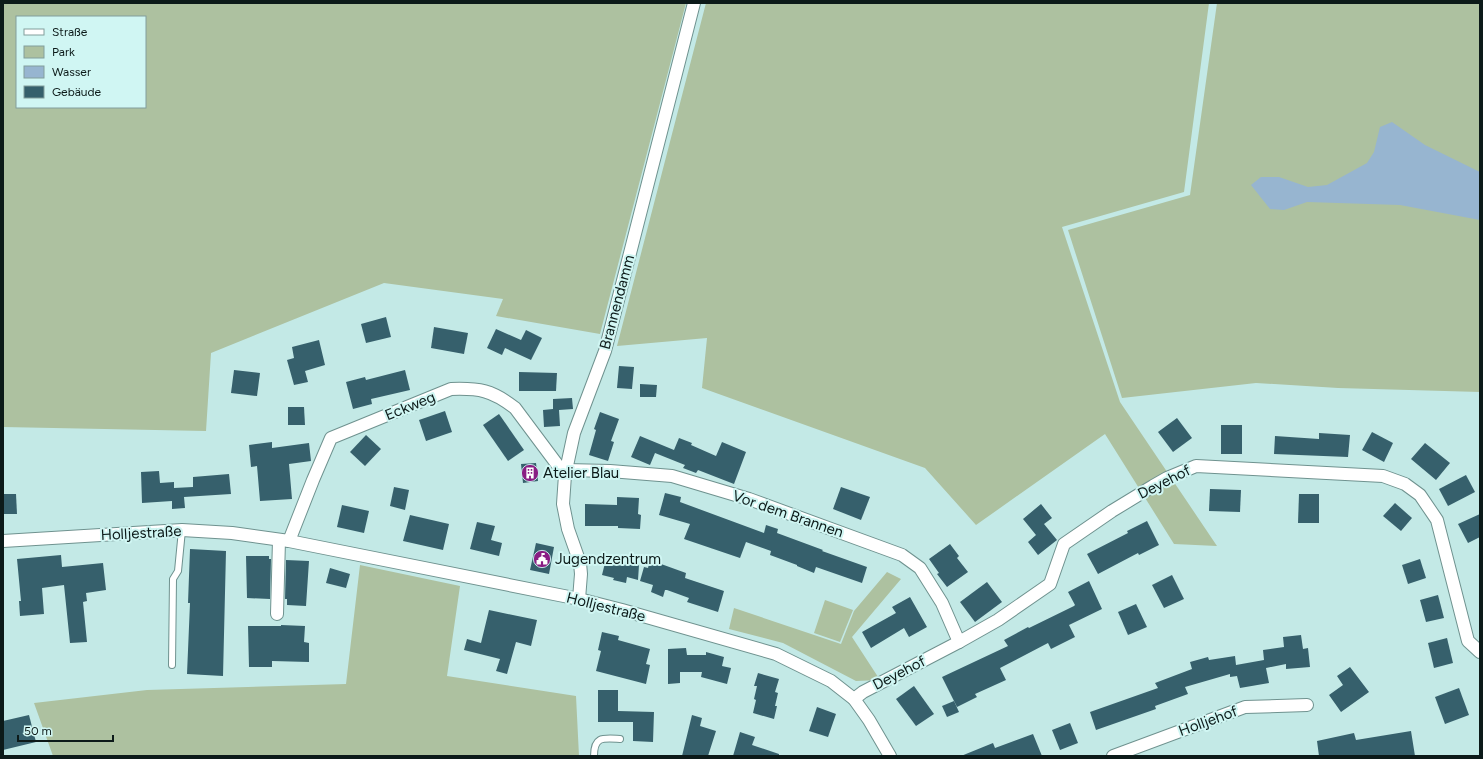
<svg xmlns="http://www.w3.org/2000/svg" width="1483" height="759" font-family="Figtree,sans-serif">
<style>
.green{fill:#adc1a0;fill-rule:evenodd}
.water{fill:#97b5d0}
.building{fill:#36606c}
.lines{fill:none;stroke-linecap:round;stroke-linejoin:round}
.service-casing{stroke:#6f928f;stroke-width:8}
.minor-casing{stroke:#6f928f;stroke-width:14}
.service{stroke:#fff;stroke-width:6}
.minor{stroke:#fff;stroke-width:12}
.labels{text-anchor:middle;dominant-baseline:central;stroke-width:4;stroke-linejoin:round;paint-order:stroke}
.street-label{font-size:15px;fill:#0c1a19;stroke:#d0f6f3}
.poi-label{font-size:15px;fill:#0c1a19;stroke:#d0f6f3;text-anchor:start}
</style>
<rect width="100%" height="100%" fill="#c3e9e6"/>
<g class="green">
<path d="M3,3H686L600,334L496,316L503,299L384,283L211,353L206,431L3,427ZM17,17H145V107H17Z"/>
<path d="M706,3H1209L1184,192L1062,227L1120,402L1217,546L1174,544L1105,434L976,525L925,468L702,388L707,338L617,346Z"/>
<path d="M1217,3H1480V392L1338,388L1256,383L1122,398L1068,230L1190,195Z"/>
<path d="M360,565L460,586L447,676L576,696L579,756H53L34,703L147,690L346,684Z"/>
<path d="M887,572L901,579L852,637L880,680L856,681L783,643L729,629L734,608L841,644L854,611Z"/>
<path d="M825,600L853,610L840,642L814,633Z"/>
</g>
<path class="water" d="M1392,122L1425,145L1480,172V220L1400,205L1307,202L1284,210L1270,209L1251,185L1261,177H1279L1308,187L1327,185L1367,163L1374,152L1380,127Z"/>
<g class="building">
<path d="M386,317L391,337L366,343L361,324Z"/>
<path d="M434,327L468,333L464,354L431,348Z"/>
<path d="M496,329L521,340L526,330L542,338L531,360L505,348L502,355L487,348Z"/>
<path d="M319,340L325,365L305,371L308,382L294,385L287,360L294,358L292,347Z"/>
<path d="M619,366L634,367L632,389L617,388Z"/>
<path d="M234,370L260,373L257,396L231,393Z"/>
<path d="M405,370L410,390L371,399L372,404L353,409L346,382L365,377L366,380Z"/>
<path d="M519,372L557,373L556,391H519Z"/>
<path d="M640,384L657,385L656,397H640Z"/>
<path d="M572,398L573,409L559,410L560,426L544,427L543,410L553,409V399Z"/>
<path d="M288,407H304L305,425H288Z"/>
<path d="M445,411L452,432L426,441L419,420Z"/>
<path d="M600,412L619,419L611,441L614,442L608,461L589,455L596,430L594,429Z"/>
<path d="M499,414L524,450L508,461L483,425Z"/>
<path d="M1177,418L1192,438L1173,452L1158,432Z"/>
<rect x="1221" y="425" width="21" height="29"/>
<path d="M1372,432L1393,443L1384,462L1362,450Z"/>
<path d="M1319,433L1350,435L1348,457L1274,454L1275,436L1319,439Z"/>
<path d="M366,435L381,449L365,466L350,452Z"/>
<path d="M640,436L674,450L679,438L692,443L691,445L716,456L722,442L746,452L734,484L698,470L696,473L683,468L685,465L655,453L650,465L631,457Z"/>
<path d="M272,442V448L309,443L311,461L289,464L292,499L260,501L257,466L251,467L249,445Z"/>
<path d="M1425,443L1450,463L1436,480L1411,459Z"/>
<path d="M536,463L538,481L523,483L521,464Z"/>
<path d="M159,471L160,483L174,482V488L193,487V477L229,474L231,494L184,497L185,508L172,509V501L142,503L141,472Z"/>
<path d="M1466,475L1475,492L1448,506L1439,489Z"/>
<path d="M394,487L409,490L405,510L390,506Z"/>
<path d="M841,487L870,497L861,520L833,509Z"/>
<path d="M1210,489L1241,490L1240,512L1209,511Z"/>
<path d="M665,493L681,497L680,502L764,533L766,525L778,529L777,533L823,550L822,551L867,567L862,583L816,567L814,573L797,566V565L770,555L771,551L746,542L740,558L684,539L690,524L659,515Z"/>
<path d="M3,494H16L17,514H3Z"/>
<path d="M1299,494H1319V523H1298Z"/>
<path d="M617,497L639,498L638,514L641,515L640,529L618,528V526H585V504L617,505Z"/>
<path d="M1395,503L1412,518L1401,531L1383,516Z"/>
<path d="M1041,504L1052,518L1044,524L1057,540L1038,555L1028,542L1036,535L1023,519Z"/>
<path d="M342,505L369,511L364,533L337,527Z"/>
<path d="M1480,514V537L1468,543L1458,524Z"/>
<path d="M410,515L449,524L443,550L403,541Z"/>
<path d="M1147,521L1159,545L1139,555L1138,553L1098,574L1087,554L1128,533L1127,531Z"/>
<path d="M477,522L495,526L491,540L502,543L499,556L470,549Z"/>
<path d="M536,543L554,547L549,574L530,570Z"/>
<path d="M950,544L959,556L957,558L968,572L947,587L937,574L939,573L929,559Z"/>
<path d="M190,549L226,551L223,676L187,674L190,603H188Z"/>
<path d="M61,555L62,567L103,563L106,590L86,593L87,601L83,602L87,642L70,643L64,585L42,588L44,614L20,616L19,601H21L17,559Z"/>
<path d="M607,555L620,558L619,560L639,565L638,580L627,577L626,583L613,580L614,578L602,575Z"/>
<path d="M246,556H269V559H271L270,599L247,598Z"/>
<path d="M1420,559L1426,578L1408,584L1402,565Z"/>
<path d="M286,560L309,561L306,606L287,605V599H285Z"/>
<path d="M650,560L686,573L685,578L724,591L718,612L687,602L689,598L667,590H665L663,597L651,592L653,585L640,581L644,567L648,568Z"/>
<path d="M330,568L350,574L346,588L326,583Z"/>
<path d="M1172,575L1184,599L1164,608L1152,585Z"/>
<path d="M1089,581L1102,609L1069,625L1075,637L1051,649L1048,643L1000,668L1006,680L975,694L977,697L957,707L942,677L1008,646L1004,640L1028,627L1029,628L1074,606L1075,605L1068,592Z"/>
<path d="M987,582L1002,602L975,622L960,602Z"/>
<path d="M1438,595L1444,618L1426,622L1420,600Z"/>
<path d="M910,597L927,627L909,637L904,628L871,648L862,632L896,613L892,607Z"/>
<path d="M1136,604L1147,627L1128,635L1118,612Z"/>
<path d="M489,610L537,620L531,646L516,642L507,674L496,671L500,659L464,650L467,639L481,643Z"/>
<path d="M281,625L305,626L304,642L309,643V662L272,661V667H249L248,626H281Z"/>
<path d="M602,632L619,636L618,640L650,649L646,664L650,665L646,684L596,671L601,651L598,650Z"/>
<path d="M1301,635L1303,649L1308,648L1310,667L1286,669V664L1266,668L1269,683L1240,688L1237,676L1230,677V674L1185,687L1188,694L1155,706L1156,709L1096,730L1090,712L1158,688L1155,683L1192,669L1190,662L1208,657L1209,660L1235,656L1236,665L1264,660L1263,650L1284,647L1283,637Z"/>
<path d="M1447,638L1453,663L1434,668L1428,643Z"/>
<path d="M686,648L687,655H706V652L724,657L722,666L731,668L727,684L701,677L702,672H680V683L668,684V649Z"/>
<path d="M1350,667L1369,692L1341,712L1329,695L1343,685L1337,676Z"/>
<path d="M758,673L779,679L775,692L778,693L775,706H777L774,719L753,713L756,700L754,699L757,686H754Z"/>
<path d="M914,686L934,714L916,726L896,699Z"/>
<path d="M1459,688L1469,715L1445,724L1435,697Z"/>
<path d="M598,690H618V711L654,712L653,742L633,741V722H598Z"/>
<path d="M954,701L959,712L947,717L942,706Z"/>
<path d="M817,707L836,714L828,737L809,731Z"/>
<path d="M29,715L36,742L3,750V721Z"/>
<path d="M692,715L702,718L700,726L716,731L708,756H682Z"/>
<path d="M1070,723L1078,743L1060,750L1052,730Z"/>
<path d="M1411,731L1415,756H1319L1317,741L1354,733L1356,740Z"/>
<path d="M740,732L755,737L752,745L779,754V756H733Z"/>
<path d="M1033,734L1042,756H961L993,743L995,748Z"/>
</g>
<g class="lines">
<defs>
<g id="service">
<path d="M172,665L173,579L178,571L182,530"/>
<path d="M594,756C594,736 603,738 620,739"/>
</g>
<g id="minor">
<path d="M566,470L610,471L672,476L749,499L902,555L920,568L942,603L959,642"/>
<path d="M3,541L182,530L232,533L289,541L579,599L622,610L776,654L831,681L854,699L869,720L890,756"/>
<path d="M289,541L313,480L331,438L451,389C479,388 492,390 515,408L565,475"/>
<path d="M579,599L581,574L580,563L568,529L563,504L565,475L574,433L605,351L694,3"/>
<path d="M277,614L279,540"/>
<path d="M854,699L863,692L959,642L998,620L1050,584L1064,544L1112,511L1153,486L1167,478L1196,466L1383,476L1405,484L1420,495L1437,520L1468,641L1480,652"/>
<path d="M1113,756L1245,707L1307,705"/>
</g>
</defs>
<use href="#service" class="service-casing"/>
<use href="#minor" class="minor-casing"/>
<use href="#service" class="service"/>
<use href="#minor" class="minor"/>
</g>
<defs>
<symbol id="building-disc" viewBox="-11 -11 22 22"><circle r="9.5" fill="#891d83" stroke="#d0f6f3"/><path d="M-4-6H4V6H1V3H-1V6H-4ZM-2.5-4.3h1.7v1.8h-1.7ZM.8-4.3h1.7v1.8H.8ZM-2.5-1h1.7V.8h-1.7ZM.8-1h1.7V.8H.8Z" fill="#fff"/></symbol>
<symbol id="civic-disc" viewBox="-11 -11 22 22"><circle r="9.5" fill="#891d83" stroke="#d0f6f3"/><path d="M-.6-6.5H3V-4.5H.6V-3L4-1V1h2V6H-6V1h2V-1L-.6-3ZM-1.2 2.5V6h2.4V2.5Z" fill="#fff"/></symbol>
</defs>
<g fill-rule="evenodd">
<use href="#building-disc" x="520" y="463" width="20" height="20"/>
<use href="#civic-disc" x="532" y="549" width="20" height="20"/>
</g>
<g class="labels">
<g class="street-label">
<text transform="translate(617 302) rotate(-75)">Brannendamm</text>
<text transform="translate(410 406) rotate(-22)">Eckweg</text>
<text transform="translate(1164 482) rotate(-27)">Deyehof</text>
<text transform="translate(788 514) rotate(19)">Vor dem Brannen</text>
<text transform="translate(141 533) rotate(-3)">Holljestraße</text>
<text transform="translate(606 607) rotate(14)">Holljestraße</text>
<text transform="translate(899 673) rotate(-27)">Deyehof</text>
<text transform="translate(1208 721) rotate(-20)">Holljehof</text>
</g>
<g class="poi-label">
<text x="543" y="473">Atelier Blau</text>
<text x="555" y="559">Jugendzentrum</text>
</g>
</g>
<rect width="1483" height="759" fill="none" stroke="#0c1a19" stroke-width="8"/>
<rect x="16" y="16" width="130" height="92" fill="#d0f6f3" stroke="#829e9c"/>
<rect x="24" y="29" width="20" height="6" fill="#ffffff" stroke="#829e9c"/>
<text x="52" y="36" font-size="12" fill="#0c1a19">Straße</text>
<rect x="24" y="46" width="20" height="12" fill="#adc1a0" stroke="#829e9c"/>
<text x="52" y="56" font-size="12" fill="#0c1a19">Park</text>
<rect x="24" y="66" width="20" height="12" fill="#97b5d0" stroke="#829e9c"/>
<text x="52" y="76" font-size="12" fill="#0c1a19">Wasser</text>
<rect x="24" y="86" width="20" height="12" fill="#36606c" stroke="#829e9c"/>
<text x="52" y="96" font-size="12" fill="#0c1a19">Gebäude</text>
<path d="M18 735v6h95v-6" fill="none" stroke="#0c1a19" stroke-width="2"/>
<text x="24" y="735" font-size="12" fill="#0c1a19" stroke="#d0f6f3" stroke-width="3" paint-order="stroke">50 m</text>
</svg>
